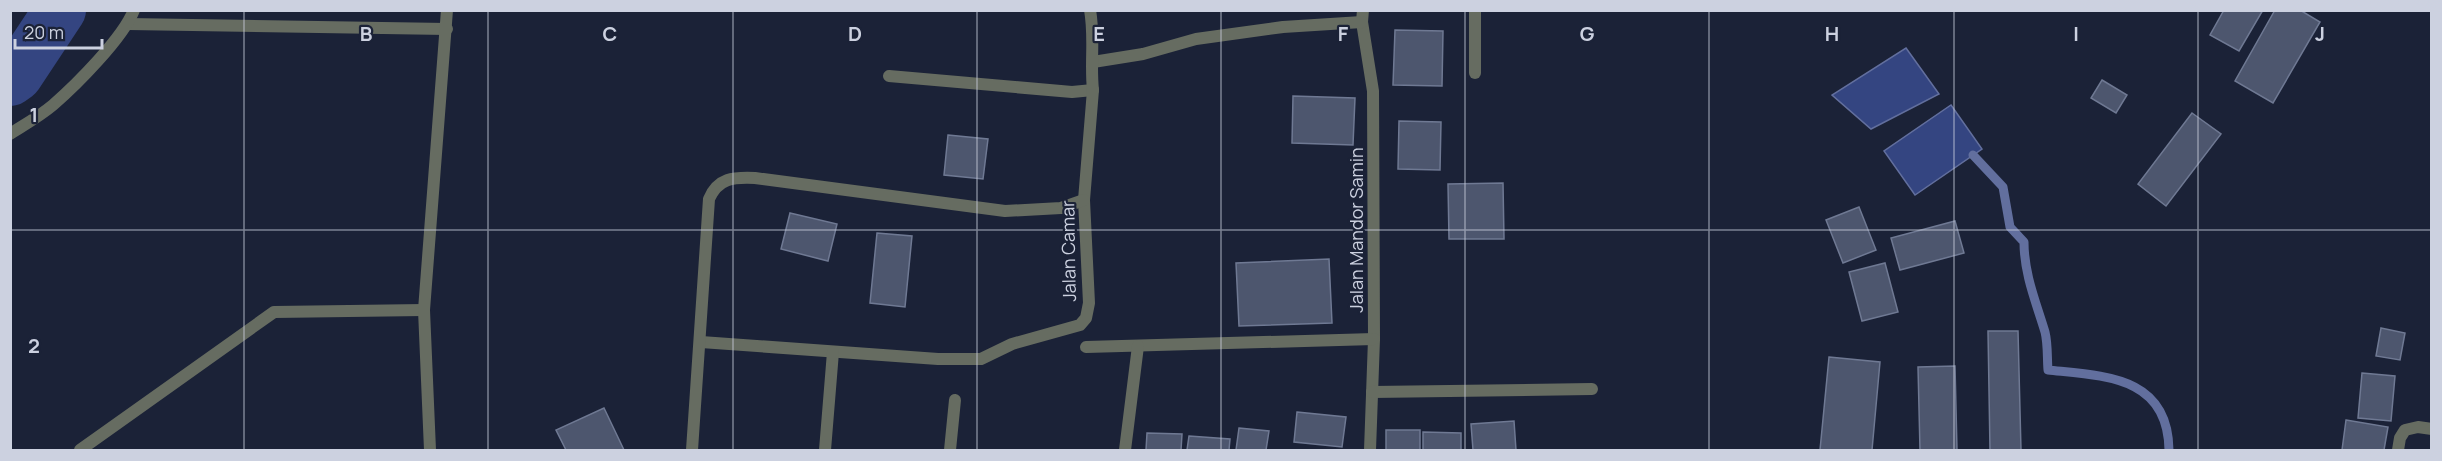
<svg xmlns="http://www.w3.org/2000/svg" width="2442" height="461" font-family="Manrope,sans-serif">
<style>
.water{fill:#344581;stroke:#626f9e;stroke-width:1.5}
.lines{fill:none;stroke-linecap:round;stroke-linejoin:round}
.stream{stroke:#626f9e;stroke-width:9}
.river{stroke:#344581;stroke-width:52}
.building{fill:#4d566e;stroke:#6f7993;stroke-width:1.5}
.street{stroke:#666c61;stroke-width:12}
.grid{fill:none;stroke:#ccd1e0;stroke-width:1.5;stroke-opacity:0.55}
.labels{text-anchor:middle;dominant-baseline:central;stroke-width:4.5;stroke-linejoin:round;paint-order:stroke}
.street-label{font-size:18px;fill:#ccd1e0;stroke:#1b2237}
.grid-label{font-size:20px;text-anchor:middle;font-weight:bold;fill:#ccd1e0;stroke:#1b2237;stroke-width:4.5;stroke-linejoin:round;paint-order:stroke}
</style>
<rect width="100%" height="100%" fill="#1b2237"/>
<g class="water">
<path d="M1906,48L1939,94L1871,129L1832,95Z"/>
<path d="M1951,105L1982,149L1915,195L1884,151Z"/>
</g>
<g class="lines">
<path class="stream" d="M1973,155L2003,187L2010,227L2024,242C2024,274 2036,302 2045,332C2048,344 2047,358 2048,370C2105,376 2168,376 2169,450"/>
<path class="river" d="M10,80L17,75L60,10"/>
</g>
<g class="building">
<path d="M2224,10H2263L2239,51L2210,35Z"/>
<path d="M2275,10H2300L2320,22L2273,103L2235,81Z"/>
<path d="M1395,30L1443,31L1442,86L1393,85Z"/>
<path d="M2102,80L2127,95L2116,113L2091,98Z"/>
<path d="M1293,96L1355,98L1353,145L1292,143Z"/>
<path d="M2192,113L2221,134L2166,206L2138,184Z"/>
<path d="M1399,121L1441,122L1440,170L1398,169Z"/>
<path d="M948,135L988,139L983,179L944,175Z"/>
<path d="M1503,183L1504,239H1449L1448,184Z"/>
<path d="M1859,207L1876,250L1843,263L1826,220Z"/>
<path d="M790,213L837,224L828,261L781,249Z"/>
<path d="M1955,221L1964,253L1900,270L1891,238Z"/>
<path d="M877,233L912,236L905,307L870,303Z"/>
<path d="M1329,259L1332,323L1239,326L1236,263Z"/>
<path d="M1885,263L1898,312L1862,321L1849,272Z"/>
<path d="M2381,328L2405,333L2400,360L2376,356Z"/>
<path d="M1988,331H2018L2021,450H1990Z"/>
<path d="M1829,357L1880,362L1872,450H1820Z"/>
<path d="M1955,366L1957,450H1920L1918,367Z"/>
<path d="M2362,373L2395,376L2391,421L2358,418Z"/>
<path d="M604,408L624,450H566L556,430Z"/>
<path d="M1297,412L1346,417L1342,447L1294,442Z"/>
<path d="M2346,420L2388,427L2384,450H2342Z"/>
<path d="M1514,421L1516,450H1473L1471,424Z"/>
<path d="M1239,428L1269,431L1266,450H1236Z"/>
<rect x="1386" y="430" width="34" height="20"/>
<path d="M1423,432L1461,433V450H1423Z"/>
<path d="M1147,433L1182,434L1181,450H1146Z"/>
<path d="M1189,436L1230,439L1229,450H1187Z"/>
</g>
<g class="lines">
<g class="street">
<path d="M1363,10L1362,22L1373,91L1374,339L1370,450"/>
<path d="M1475,10V73"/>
<path d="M128,24L447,29"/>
<path d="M1093,62L1143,54L1196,39L1283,27L1362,22"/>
<path d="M889,76L1072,92L1093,90"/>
<path d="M10,134C24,125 40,116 53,105C76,85 123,38 134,10"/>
<path d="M701,342L938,359H981L1012,344L1080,325L1086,318L1089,303L1084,200L1093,90C1090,63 1095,37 1090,10"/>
<path d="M1086,347L1374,339"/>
<path d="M1372,392L1592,389"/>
<path d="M80,450L274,312L424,310"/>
<path d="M430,450L424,310L447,10"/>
<path d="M692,450L709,199C718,178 733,177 755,178L1005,211L1061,208L1084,200"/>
<path d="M825,450L833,352"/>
<path d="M950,450L955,400"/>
<path d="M1125,450L1138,346"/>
<path d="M2398,450L2400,438L2405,430L2418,427L2432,429"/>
</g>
</g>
<path class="grid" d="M244,10V450M488,10V450M733,10V450M977,10V450M1221,10V450M1465,10V450M1709,10V450M1954,10V450M2198,10V450M10,230H2432"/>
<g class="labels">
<g class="street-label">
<text transform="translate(1356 230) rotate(-90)">Jalan Mandor Samin</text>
<text transform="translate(1068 251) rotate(-91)">Jalan Camar</text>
</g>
</g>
<g class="grid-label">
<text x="366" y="41">B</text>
<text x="610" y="41">C</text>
<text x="855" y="41">D</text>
<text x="1099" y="41">E</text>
<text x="1343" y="41">F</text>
<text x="1587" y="41">G</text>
<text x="1832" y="41">H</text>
<text x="2076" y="41">I</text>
<text x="2320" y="41">J</text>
<text x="34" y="122">1</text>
<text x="34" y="353">2</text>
</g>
<rect width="2442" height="461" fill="none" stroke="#ccd1e0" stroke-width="24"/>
<path d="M15 39v9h87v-9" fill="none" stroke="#ccd1e0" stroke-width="3"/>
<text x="24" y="39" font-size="18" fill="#ccd1e0" stroke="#1b2237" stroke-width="4.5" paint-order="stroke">20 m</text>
</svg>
